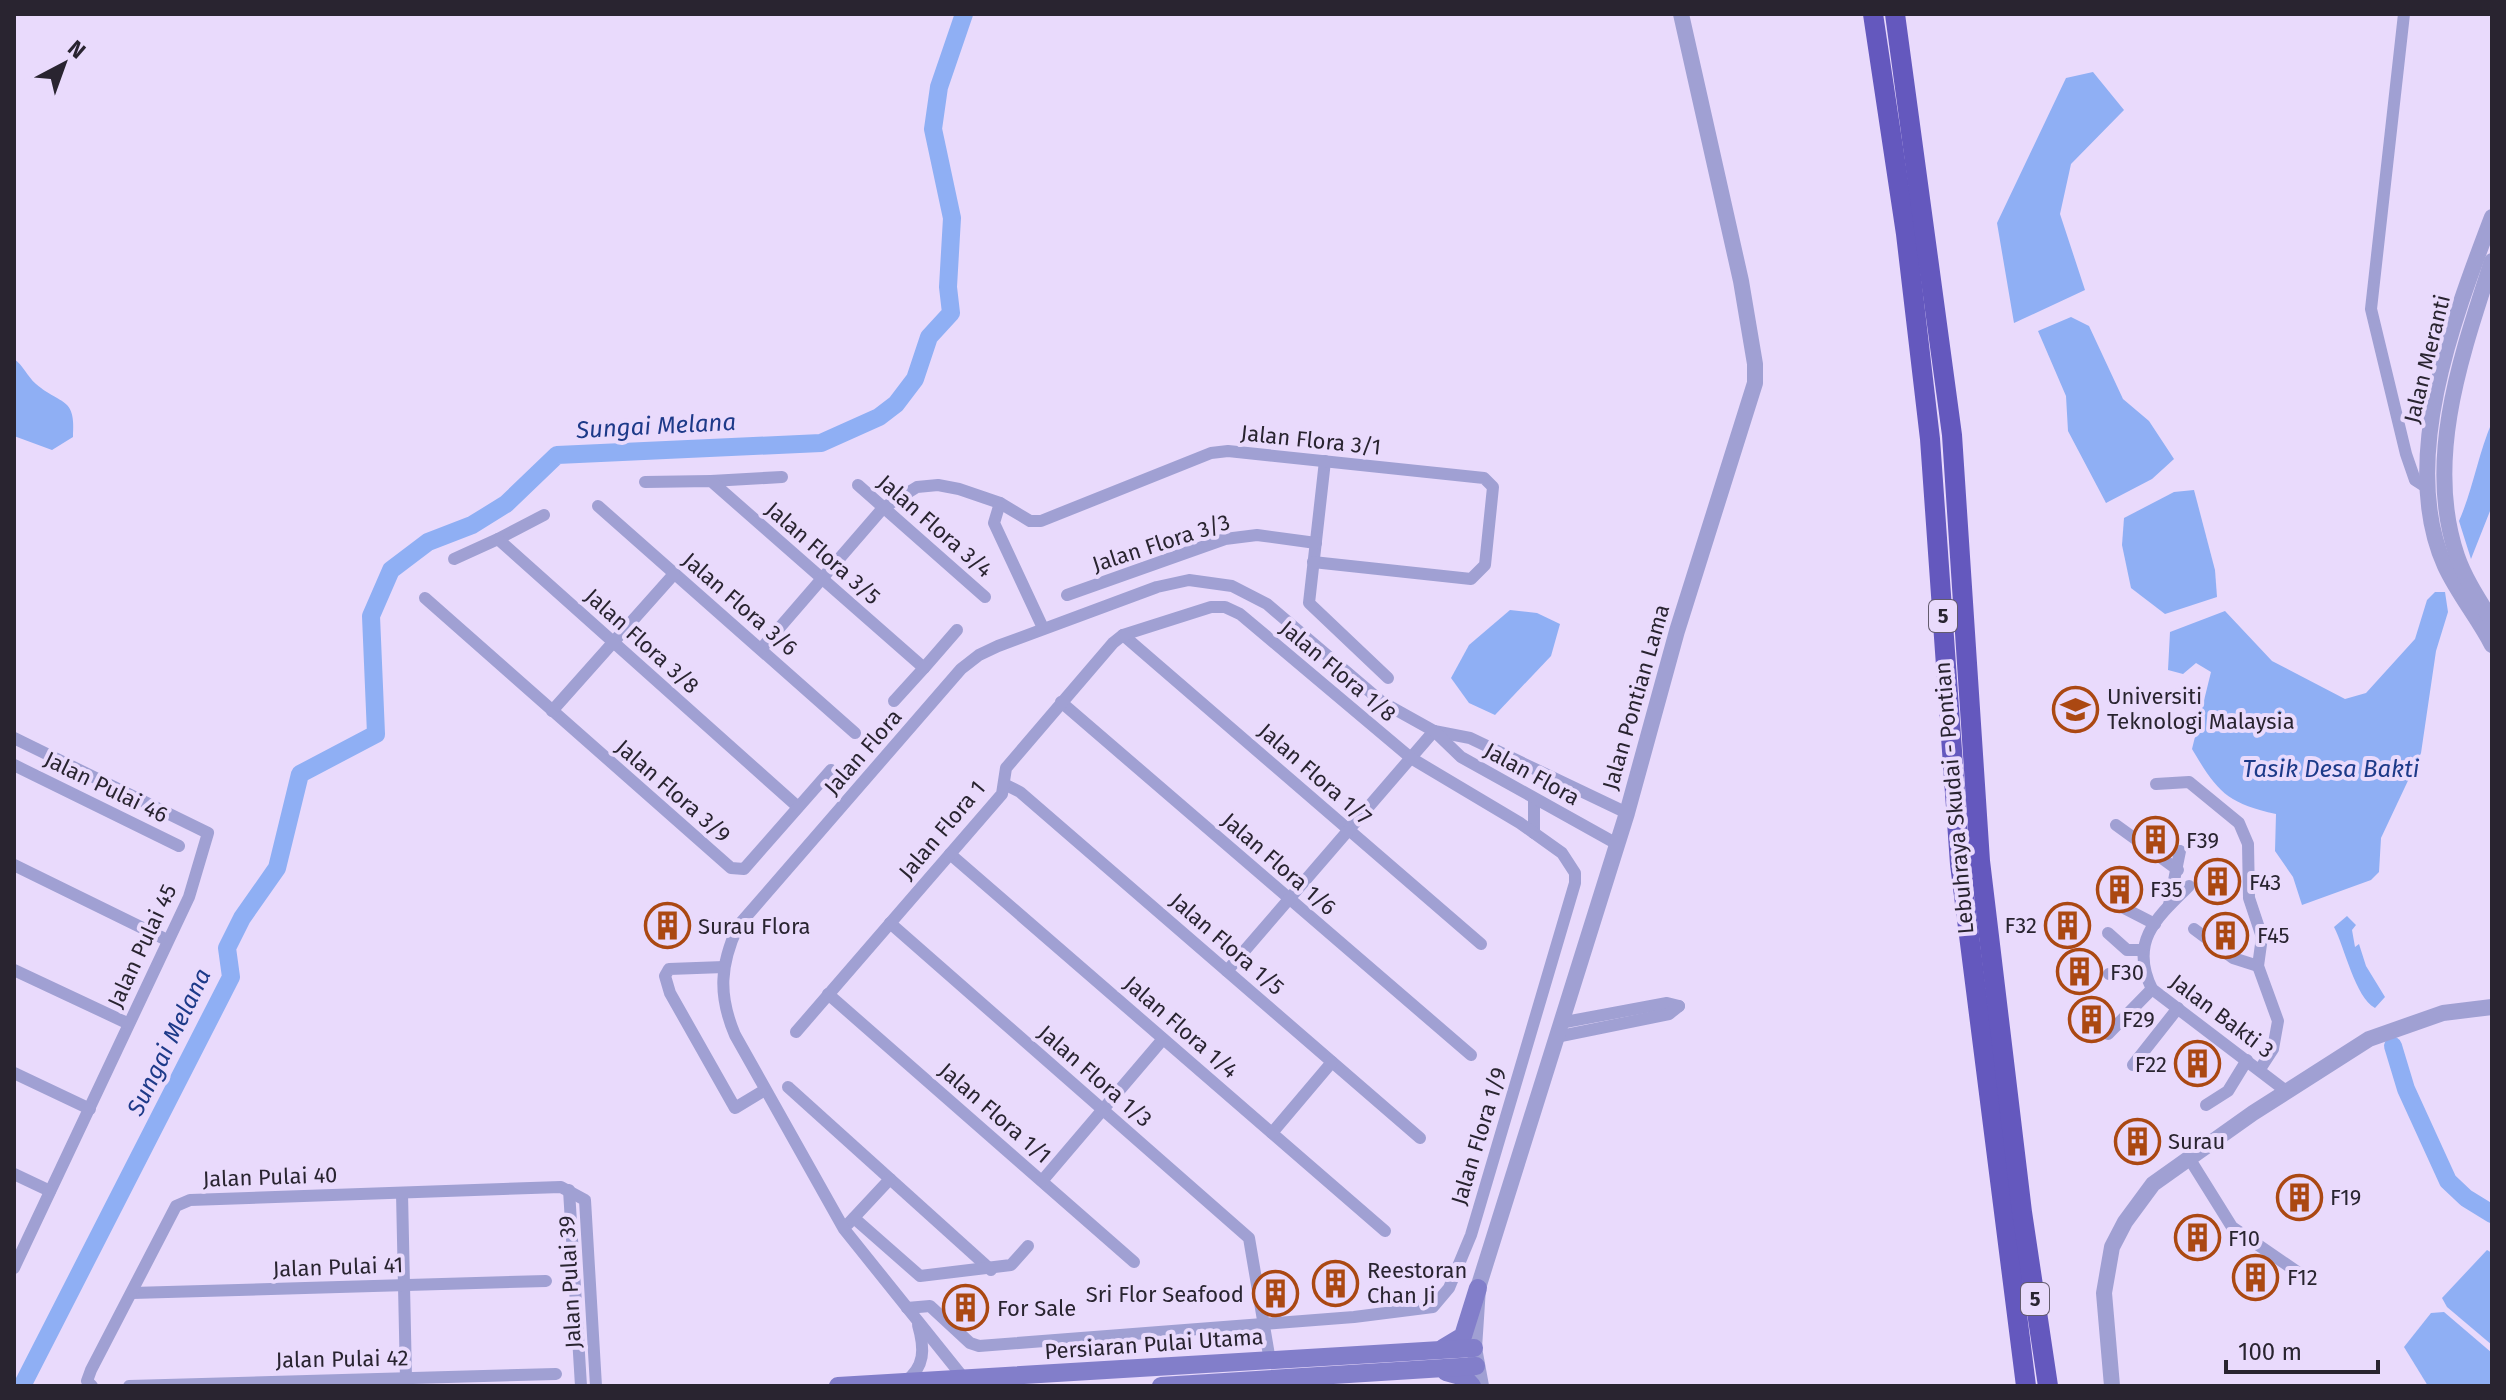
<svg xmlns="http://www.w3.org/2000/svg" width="2506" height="1400" font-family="'Fira Sans',sans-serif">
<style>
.water{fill:#8faff4}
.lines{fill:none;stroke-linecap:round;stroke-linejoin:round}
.river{stroke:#8faff4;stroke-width:18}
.minor{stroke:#a0a0d3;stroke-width:12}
.tertiary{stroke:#a0a0d3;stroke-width:16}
.secondary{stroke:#827eca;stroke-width:18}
.trunk{stroke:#6458be;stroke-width:20}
.labels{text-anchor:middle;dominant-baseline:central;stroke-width:8;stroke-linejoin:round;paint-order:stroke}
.shield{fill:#e9dafc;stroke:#635b6d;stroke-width:2}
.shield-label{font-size:20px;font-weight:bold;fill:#292430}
.street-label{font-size:22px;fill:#292430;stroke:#e9dafc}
.poi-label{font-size:22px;fill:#292430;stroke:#e9dafc;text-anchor:start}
.water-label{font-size:24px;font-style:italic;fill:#1d3a89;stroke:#e9dafc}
</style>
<rect width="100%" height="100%" fill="#e9dafc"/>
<g class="water">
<path d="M2093,72L2124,110L2071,164L2060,214L2085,290L2014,323L1997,223L2066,78Z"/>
<path d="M2071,317L2089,326L2123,399L2149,421L2174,459L2152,479L2106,503L2068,431L2066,396L2038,331Z"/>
<path d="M14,359C23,365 27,376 36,384C62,406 76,396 73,437L52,450L14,436Z"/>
<path d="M2492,422V506L2471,559L2459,521C2473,489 2478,455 2492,422Z"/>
<path d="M2194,490L2215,570L2217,597L2165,614L2131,588L2122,545L2124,518L2174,492Z"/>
<path d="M2435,592H2445L2448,612L2436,651L2421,753L2381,838L2379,872L2371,880L2302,905L2293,877L2275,851L2276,814C2226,803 2217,791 2192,749L2211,672L2196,663L2183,674L2168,670L2170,632L2225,611L2272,661L2345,699L2366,693L2415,639L2427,600Z"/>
<path d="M1510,610L1537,613L1560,624L1551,656L1495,715L1469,703L1451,678L1469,645Z"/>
<path d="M2347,916L2356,925L2352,930L2355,947L2359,944L2366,966L2385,997L2375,1008C2355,997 2345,948 2334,927Z"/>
<path d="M2487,1250L2492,1253V1345L2447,1307L2442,1298Z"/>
<path d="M2444,1312L2492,1353V1386H2428L2404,1347L2431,1313Z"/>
</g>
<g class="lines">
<g class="river">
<path d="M2393,1046L2406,1089L2448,1181L2466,1198L2492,1214"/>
<path d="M22,1386L231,977L227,948L242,918L277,868L300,774L376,734L371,616L391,570L428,542L472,525L506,504L557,455L821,443L879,417L896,404L915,379L929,337L951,313L948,287L952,218L933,129L939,87L964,14"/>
</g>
<g class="minor">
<path d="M2404,14L2371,309L2406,454L2415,480L2429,489"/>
<path d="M1325,461L1309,603L1388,678"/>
<path d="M711,481L782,477"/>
<path d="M645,482L711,481L924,668L894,701"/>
<path d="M858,485L985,597"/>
<path d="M1000,503L994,523L1043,628"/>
<path d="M598,506L855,733"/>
<path d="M544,515L498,539L798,807"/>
<path d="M454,559L498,539"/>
<path d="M1067,595L1225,539L1257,535L1316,543"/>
<path d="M425,598L731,868L744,869L831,770"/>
<path d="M1123,635L1481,944"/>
<path d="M761,649L883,508L917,487L938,485L959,489L1000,503L1030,521H1041L1211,453L1228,451L1484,478L1493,487L1485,565L1471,579L1313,562"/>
<path d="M924,668L957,630"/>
<path d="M1061,702L1471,1055"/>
<path d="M552,711L674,574"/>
<path d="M1434,731L1470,738L1627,813"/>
<path d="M14,738L208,833L189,897L14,1268"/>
<path d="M14,765L179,846"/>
<path d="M1004,784L1020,792L1420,1138"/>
<path d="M2156,784L2189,782L2239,823L2248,844L2249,898L2262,937L2258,966L2278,1021L2273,1049L2260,1069"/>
<path d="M1534,799V833"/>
<path d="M2116,825L2178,870"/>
<path d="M950,854L1385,1231"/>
<path d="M14,865L167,940"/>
<path d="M2189,886C2156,918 2129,942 2152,989L2286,1091"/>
<path d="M2169,905L2180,851"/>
<path d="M2120,906L2155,924"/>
<path d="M890,923L1249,1238L1270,1361"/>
<path d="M2194,929L2233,958L2258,966"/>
<path d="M2108,933L2127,950H2142"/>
<path d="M724,967L669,969L665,976L670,993L735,1108L765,1090"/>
<path d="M14,970L127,1023"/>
<path d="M1227,971L1434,731"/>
<path d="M2109,974L2142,968"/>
<path d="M828,994L1134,1262"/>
<path d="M1560,1023L1667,1003L1679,1006"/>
<path d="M796,1032L1002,794L1006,768L1113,643L1123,635L1211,607H1225L1240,614L1411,758L1520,823L1562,853L1575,873V883L1471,1235L1449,1288L1433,1307L1354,1317L979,1346L970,1343L930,1306L907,1308"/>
<path d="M2108,1034L2152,989"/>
<path d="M1556,1037L1669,1014L1679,1006"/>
<path d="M2133,1065L2178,1008"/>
<path d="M14,1073L90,1109"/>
<path d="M788,1087L991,1270"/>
<path d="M2206,1105L2228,1091L2247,1060"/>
<path d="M1272,1133L1332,1062"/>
<path d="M2189,1158L2232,1227L2312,1282"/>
<path d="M14,1174L50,1191"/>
<path d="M1042,1181L1163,1039"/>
<path d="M569,1190L581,1386"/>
<path d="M402,1193L406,1378"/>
<path d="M854,1218L920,1276L1011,1265L1028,1246"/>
<path d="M848,1224L890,1179"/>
<path d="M132,1293L546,1281"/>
<path d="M966,1381L844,1229L735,1035C718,995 720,965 738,926L961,669L979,655L998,646L1157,587L1189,580L1232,586L1267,604L1382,702L1434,731L1461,757L1617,844"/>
<path d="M905,1382C925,1367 925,1349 918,1325"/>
<path d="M92,1386L87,1381L91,1370L176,1206L190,1200L561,1187L585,1200L596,1386"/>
<path d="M129,1386L556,1374"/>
</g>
<g class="tertiary">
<path d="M2492,217C2454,317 2398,462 2445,566C2458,594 2478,618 2492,645"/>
<path d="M2492,261C2462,354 2424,459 2457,556C2465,579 2479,600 2492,621"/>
<path d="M1481,1386L1474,1348L1478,1288L1627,813L1677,631L1755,383V364L1741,281L1681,14"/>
<path d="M2112,1386L2104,1293L2112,1247L2125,1222L2153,1184L2253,1113L2369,1039L2443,1013L2492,1007"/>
</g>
<g class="secondary">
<path d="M1443,1348L1463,1336L1478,1288"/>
<path d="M1446,1372L1464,1377L1472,1386"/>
<path d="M838,1386L1474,1348"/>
<path d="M1161,1386L1476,1366"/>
</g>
<g class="trunk">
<path d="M1873,14L1906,234L1930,439L1960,864L2026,1386"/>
<path d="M1895,14L1952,435L1980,861L2022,1212L2048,1386"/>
</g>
</g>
<defs>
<symbol id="university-ring" viewBox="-11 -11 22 22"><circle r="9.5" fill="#e9dafc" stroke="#ab4812" stroke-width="1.5"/><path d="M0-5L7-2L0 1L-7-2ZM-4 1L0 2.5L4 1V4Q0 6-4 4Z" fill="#ab4812"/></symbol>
<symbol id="building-ring" viewBox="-11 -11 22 22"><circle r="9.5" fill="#e9dafc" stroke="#ab4812" stroke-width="1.5"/><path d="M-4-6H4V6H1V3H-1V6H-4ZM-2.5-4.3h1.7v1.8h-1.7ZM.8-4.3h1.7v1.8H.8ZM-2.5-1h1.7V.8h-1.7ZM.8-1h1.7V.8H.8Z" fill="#ab4812"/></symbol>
</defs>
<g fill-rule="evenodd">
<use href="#university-ring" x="2050" y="684" width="51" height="51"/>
<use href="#building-ring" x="2130" y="814" width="51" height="51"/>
<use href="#building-ring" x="2192" y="856" width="51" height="51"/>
<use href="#building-ring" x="2094" y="864" width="51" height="51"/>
<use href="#building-ring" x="2042" y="900" width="51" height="51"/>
<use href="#building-ring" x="642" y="900" width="51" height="51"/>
<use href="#building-ring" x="2200" y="910" width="51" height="51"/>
<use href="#building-ring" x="2054" y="946" width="51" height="51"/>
<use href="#building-ring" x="2066" y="994" width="51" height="51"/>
<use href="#building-ring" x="2172" y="1038" width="51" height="51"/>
<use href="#building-ring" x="2112" y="1116" width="51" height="51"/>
<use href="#building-ring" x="2274" y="1172" width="51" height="51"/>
<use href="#building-ring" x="2172" y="1212" width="51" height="51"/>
<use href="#building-ring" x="2230" y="1252" width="51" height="51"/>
<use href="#building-ring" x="1310" y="1258" width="51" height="51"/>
<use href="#building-ring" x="1250" y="1268" width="51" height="51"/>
<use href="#building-ring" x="940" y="1282" width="51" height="51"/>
</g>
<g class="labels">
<g class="shield">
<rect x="1929" y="600" width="28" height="32" rx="6"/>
<rect x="2021" y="1283" width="28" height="32" rx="6"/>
</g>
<g class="shield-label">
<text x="1943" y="616">5</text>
<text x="2035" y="1299">5</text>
</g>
<g class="street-label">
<text transform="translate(2427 359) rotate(-76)">Jalan Meranti</text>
<text transform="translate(1311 440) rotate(6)">Jalan Flora 3/1</text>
<text transform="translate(935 526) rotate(41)">Jalan Flora 3/4</text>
<text transform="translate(1161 543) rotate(-18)">Jalan Flora 3/3</text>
<text transform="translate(823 553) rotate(41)">Jalan Flora 3/5</text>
<text transform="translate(740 604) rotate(41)">Jalan Flora 3/6</text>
<text transform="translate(642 641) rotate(42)">Jalan Flora 3/8</text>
<text transform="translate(1338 671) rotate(40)">Jalan Flora 1/8</text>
<text transform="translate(1636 697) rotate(-74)">Jalan Pontian Lama</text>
<text transform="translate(863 752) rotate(-49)">Jalan Flora</text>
<text transform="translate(1315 774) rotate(41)">Jalan Flora 1/7</text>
<text transform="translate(1532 774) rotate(29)">Jalan Flora</text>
<text transform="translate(106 787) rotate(26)">Jalan Pulai 46</text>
<text transform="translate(673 791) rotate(41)">Jalan Flora 3/9</text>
<text transform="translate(1954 798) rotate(-95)">Lebuhraya Skudai - Pontian</text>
<text transform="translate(942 830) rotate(-50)">Jalan Flora 1</text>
<text transform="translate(1279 864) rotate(41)">Jalan Flora 1/6</text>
<text transform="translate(1227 944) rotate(41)">Jalan Flora 1/5</text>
<text transform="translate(142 946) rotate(-65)">Jalan Pulai 45</text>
<text transform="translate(2222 1016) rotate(37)">Jalan Bakti 3</text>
<text transform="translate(1181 1027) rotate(41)">Jalan Flora 1/4</text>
<text transform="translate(1095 1076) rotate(41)">Jalan Flora 1/3</text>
<text transform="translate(995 1113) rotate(41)">Jalan Flora 1/1</text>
<text transform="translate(1479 1136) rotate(-73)">Jalan Flora 1/9</text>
<text transform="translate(270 1177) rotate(-2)">Jalan Pulai 40</text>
<text transform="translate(338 1267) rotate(-2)">Jalan Pulai 41</text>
<text transform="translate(570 1282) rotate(-93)">Jalan Pulai 39</text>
<text transform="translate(1154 1344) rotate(-4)">Persiaran Pulai Utama</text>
<text transform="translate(342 1359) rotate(-1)">Jalan Pulai 42</text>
</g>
<g class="poi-label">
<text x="2107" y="696">Universiti<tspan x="2107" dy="25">Teknologi Malaysia</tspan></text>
<text x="2186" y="840">F39</text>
<text x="2249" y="882">F43</text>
<text x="2150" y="889">F35</text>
<text x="2037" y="925" text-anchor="end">F32</text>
<text x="698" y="926">Surau Flora</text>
<text x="2257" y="935">F45</text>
<text x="2110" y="972">F30</text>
<text x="2122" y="1019">F29</text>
<text x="2167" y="1064" text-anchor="end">F22</text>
<text x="2168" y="1141">Surau</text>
<text x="2330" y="1197">F19</text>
<text x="2228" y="1238">F10</text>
<text x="1367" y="1270">Reestoran<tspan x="1367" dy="25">Chan Ji</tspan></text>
<text x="2287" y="1277">F12</text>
<text x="1244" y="1294" text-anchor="end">Sri Flor Seafood</text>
<text x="997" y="1308">For Sale</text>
</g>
<g class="water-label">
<text transform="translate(656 426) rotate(-3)">Sungai Melana</text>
<text x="2331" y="769">Tasik Desa Bakti</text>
<text transform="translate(169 1042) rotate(-64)">Sungai Melana</text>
</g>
</g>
<rect width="2506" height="1400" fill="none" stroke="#292430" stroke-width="32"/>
<g transform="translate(64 64) rotate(41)" stroke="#e9dafc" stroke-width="6" paint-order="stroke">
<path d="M0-6L14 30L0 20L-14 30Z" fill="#292430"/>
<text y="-12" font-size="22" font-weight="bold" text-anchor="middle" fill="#292430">N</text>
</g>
<path d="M2226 1360v12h152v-12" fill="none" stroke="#292430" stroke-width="4"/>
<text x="2238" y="1360" font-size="24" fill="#292430" stroke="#e9dafc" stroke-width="6" paint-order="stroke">100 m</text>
</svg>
